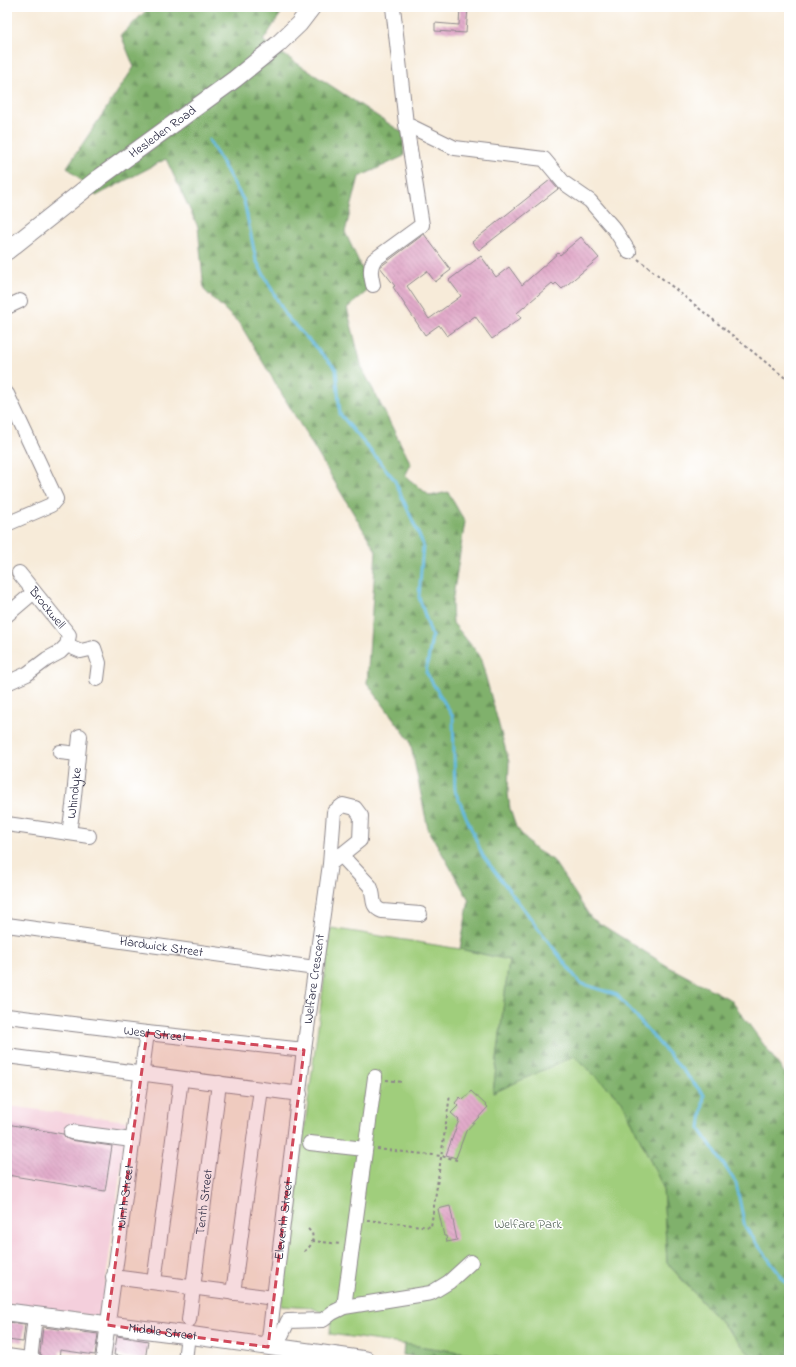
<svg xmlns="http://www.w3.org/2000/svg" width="796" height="1367" font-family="'Indie Flower',sans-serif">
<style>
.built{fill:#f4cfdc}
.green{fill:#a0ce7c;stroke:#61785c}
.forest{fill:url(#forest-firs);stroke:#516a54}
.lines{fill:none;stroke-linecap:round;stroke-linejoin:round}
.stream{stroke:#63bae0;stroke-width:3}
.building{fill:url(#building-back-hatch)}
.minor-casing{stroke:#8c868a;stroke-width:16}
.major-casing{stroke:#8c868a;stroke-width:19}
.path{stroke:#8c868a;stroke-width:2;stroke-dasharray:3 3;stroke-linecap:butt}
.minor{stroke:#fff;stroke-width:14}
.major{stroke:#fff;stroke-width:17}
.marked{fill:#d1495b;fill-opacity:0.2;stroke:#d1495b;stroke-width:3;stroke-dasharray:8 5;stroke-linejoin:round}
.labels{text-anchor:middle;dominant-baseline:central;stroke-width:3;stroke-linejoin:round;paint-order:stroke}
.street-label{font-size:13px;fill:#22223b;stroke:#fff}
.park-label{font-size:13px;fill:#4e5e52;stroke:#fff}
</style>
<defs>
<pattern id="forest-firs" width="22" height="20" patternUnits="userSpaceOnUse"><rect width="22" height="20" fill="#80b16c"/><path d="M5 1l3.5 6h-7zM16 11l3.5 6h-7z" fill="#68905a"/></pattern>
<pattern id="building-back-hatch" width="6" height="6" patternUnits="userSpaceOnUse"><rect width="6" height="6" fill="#e1aac9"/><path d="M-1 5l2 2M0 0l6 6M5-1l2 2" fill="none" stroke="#c192ae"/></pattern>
</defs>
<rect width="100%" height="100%" fill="#fff"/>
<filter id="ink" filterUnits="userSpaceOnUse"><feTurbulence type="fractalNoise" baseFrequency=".025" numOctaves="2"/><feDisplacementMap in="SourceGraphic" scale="8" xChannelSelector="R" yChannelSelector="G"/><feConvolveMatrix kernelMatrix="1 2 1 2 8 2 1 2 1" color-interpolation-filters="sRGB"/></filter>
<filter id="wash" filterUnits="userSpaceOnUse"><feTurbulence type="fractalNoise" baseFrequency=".012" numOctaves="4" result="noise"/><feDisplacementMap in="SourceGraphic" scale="16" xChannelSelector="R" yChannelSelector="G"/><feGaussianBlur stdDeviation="0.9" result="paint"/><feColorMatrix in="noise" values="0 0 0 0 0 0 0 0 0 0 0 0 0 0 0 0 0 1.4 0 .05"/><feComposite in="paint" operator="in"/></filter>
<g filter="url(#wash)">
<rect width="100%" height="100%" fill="#f7ebd9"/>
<path class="built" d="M7,1106L127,1121L101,1317L7,1304Z"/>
<path class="green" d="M331,928L460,949L509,960L493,1093L574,1055L622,1101L663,1187L667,1263L755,1360H516L330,1334L331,1317L312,1308L281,1306Z"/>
<g class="forest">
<path d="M150,7H285L263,41L403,133L404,156L359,177L345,232L371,288L347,308L362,368L411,464L405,476L430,496L448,492L465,522L452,603L453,623L480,656L509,762L508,793L510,809L516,827L533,848L553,860L591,918L669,967L731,1000L789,1079V1360H755L667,1263L663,1187L622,1101L574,1056L493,1093L509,960L460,949L469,900L428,829L410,741L367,683L376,551L240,324L204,290L198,227L166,159L96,196L67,167L134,67L121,35Z"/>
<path d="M404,1344L516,1360H434L403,1355Z"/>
</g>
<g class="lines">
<path class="stream" d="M209,140L244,201L256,260L286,316L336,369L340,414L394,479L423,544L419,597L432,637L426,672L453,717L455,791L483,856L580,983L617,995L704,1095L700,1129L736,1183L745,1227L789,1287"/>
</g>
<g id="blocks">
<g class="building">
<path d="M460,7H468L466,33L435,31V23L459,25Z"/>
<path d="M550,180L558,189L479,250L472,242Z"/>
<path d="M424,234L451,270L435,282L427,271L407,286L429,319L461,296L449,280L481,256L496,277L509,267L522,285L558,253L560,255L581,237L599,258L562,289L556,283L554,285L552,283L517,313L521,318L492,339L475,316L447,336L439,325L425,335L393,287L395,286L380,267Z"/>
<path d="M471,1091L488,1107L466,1131L456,1158L446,1155L459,1120L451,1113L458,1106L455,1103L460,1097L463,1100Z"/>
<path d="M7,1124L63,1134L66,1138L70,1140L112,1146L105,1191L7,1175Z"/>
<path d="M450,1206L457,1240L447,1242L446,1236H444L438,1209Z"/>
<path d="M7,1322L25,1324L23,1342L7,1340Z"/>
<path d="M43,1327L98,1334L95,1355L60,1350L59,1359L43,1357L40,1353Z"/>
<path d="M117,1336L148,1341L145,1360L114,1355Z"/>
</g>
</g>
</g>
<g filter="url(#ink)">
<use href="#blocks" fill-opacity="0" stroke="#8c868a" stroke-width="1"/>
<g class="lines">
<defs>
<g id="minor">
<path d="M406,124L455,148L544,159L564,183L590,201L615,230L629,252"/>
<path d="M373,285C371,275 369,269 374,260L422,225L406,124L393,7"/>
<path d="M7,307L20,301"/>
<path d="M7,394L56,499L51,505L7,524"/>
<path d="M7,615L34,592"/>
<path d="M67,645L81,651L94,648L99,663L97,679"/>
<path d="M7,683L27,674L47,659L60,652L67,645L69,635L19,573"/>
<path d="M60,752L78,754"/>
<path id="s1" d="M7,824L69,833L73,806L80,736"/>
<path d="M69,833L89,836"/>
<path d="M341,855L370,886C376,897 369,906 382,911L420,914"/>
<path id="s2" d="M7,925L315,968"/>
<path id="s3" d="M7,1016L147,1033L304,1050"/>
<path d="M7,1056L300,1094"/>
<path d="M71,1132L132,1140"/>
<path d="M310,1143L365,1149"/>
<path d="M113,1277L274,1298"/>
<path d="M154,1282L181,1079"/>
<path d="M233,1293L261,1089"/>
<path d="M344,1307L375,1077"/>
<path id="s4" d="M189,1320L219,1083"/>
<path id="s5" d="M268,1347L304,1050L330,864L334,812L343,805L355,808L361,816L360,840L330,864"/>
<path d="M278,1347L281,1336L288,1321L323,1320L332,1313L344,1307L431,1293L449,1282L471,1262"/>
<path d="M7,1356L35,1360"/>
<path d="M30,1360L35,1316"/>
<path id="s6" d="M103,1360L147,1033"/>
<path d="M185,1360L188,1335"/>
</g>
<g id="major">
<path id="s7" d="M7,251L99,178L235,79L277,45L299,24L312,7"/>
<path id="s8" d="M7,1312L188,1335L366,1360"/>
</g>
</defs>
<use href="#minor" class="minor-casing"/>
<use href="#major" class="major-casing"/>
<g class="path">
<path d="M638,259L789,381"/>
<path d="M386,1080L403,1082"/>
<path d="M377,1149L442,1156L457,1160"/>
<path d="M367,1220L431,1227L450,1095"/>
<path d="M312,1241L341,1244"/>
<path d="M304,1251C311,1248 314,1240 312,1233L308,1229"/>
</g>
<use href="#minor" class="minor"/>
<use href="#major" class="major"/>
</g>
</g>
<path class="marked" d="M147,1033L304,1050L268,1347L107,1325Z"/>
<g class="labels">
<g class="street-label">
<text stroke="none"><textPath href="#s7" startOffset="196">Hesleden Road</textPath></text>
<text transform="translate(47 608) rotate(51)">Brockwell</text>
<text stroke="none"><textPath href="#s1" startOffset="103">Whindyke</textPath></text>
<text stroke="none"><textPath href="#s2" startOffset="156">Hardwick Street</textPath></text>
<text stroke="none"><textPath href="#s5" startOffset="371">Welfare Crescent</textPath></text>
<text stroke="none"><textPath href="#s3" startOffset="149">West Street</textPath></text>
<text stroke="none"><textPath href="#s6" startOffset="165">Ninth Street</textPath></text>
<text stroke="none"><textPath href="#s4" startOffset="119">Tenth Street</textPath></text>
<text stroke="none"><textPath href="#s5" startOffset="128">Eleventh Street</textPath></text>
<text stroke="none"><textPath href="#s8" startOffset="157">Middle Street</textPath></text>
</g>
<g class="park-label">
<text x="528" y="1224">Welfare Park</text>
</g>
</g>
<rect width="796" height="1367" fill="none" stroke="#fff" stroke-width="24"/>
</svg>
